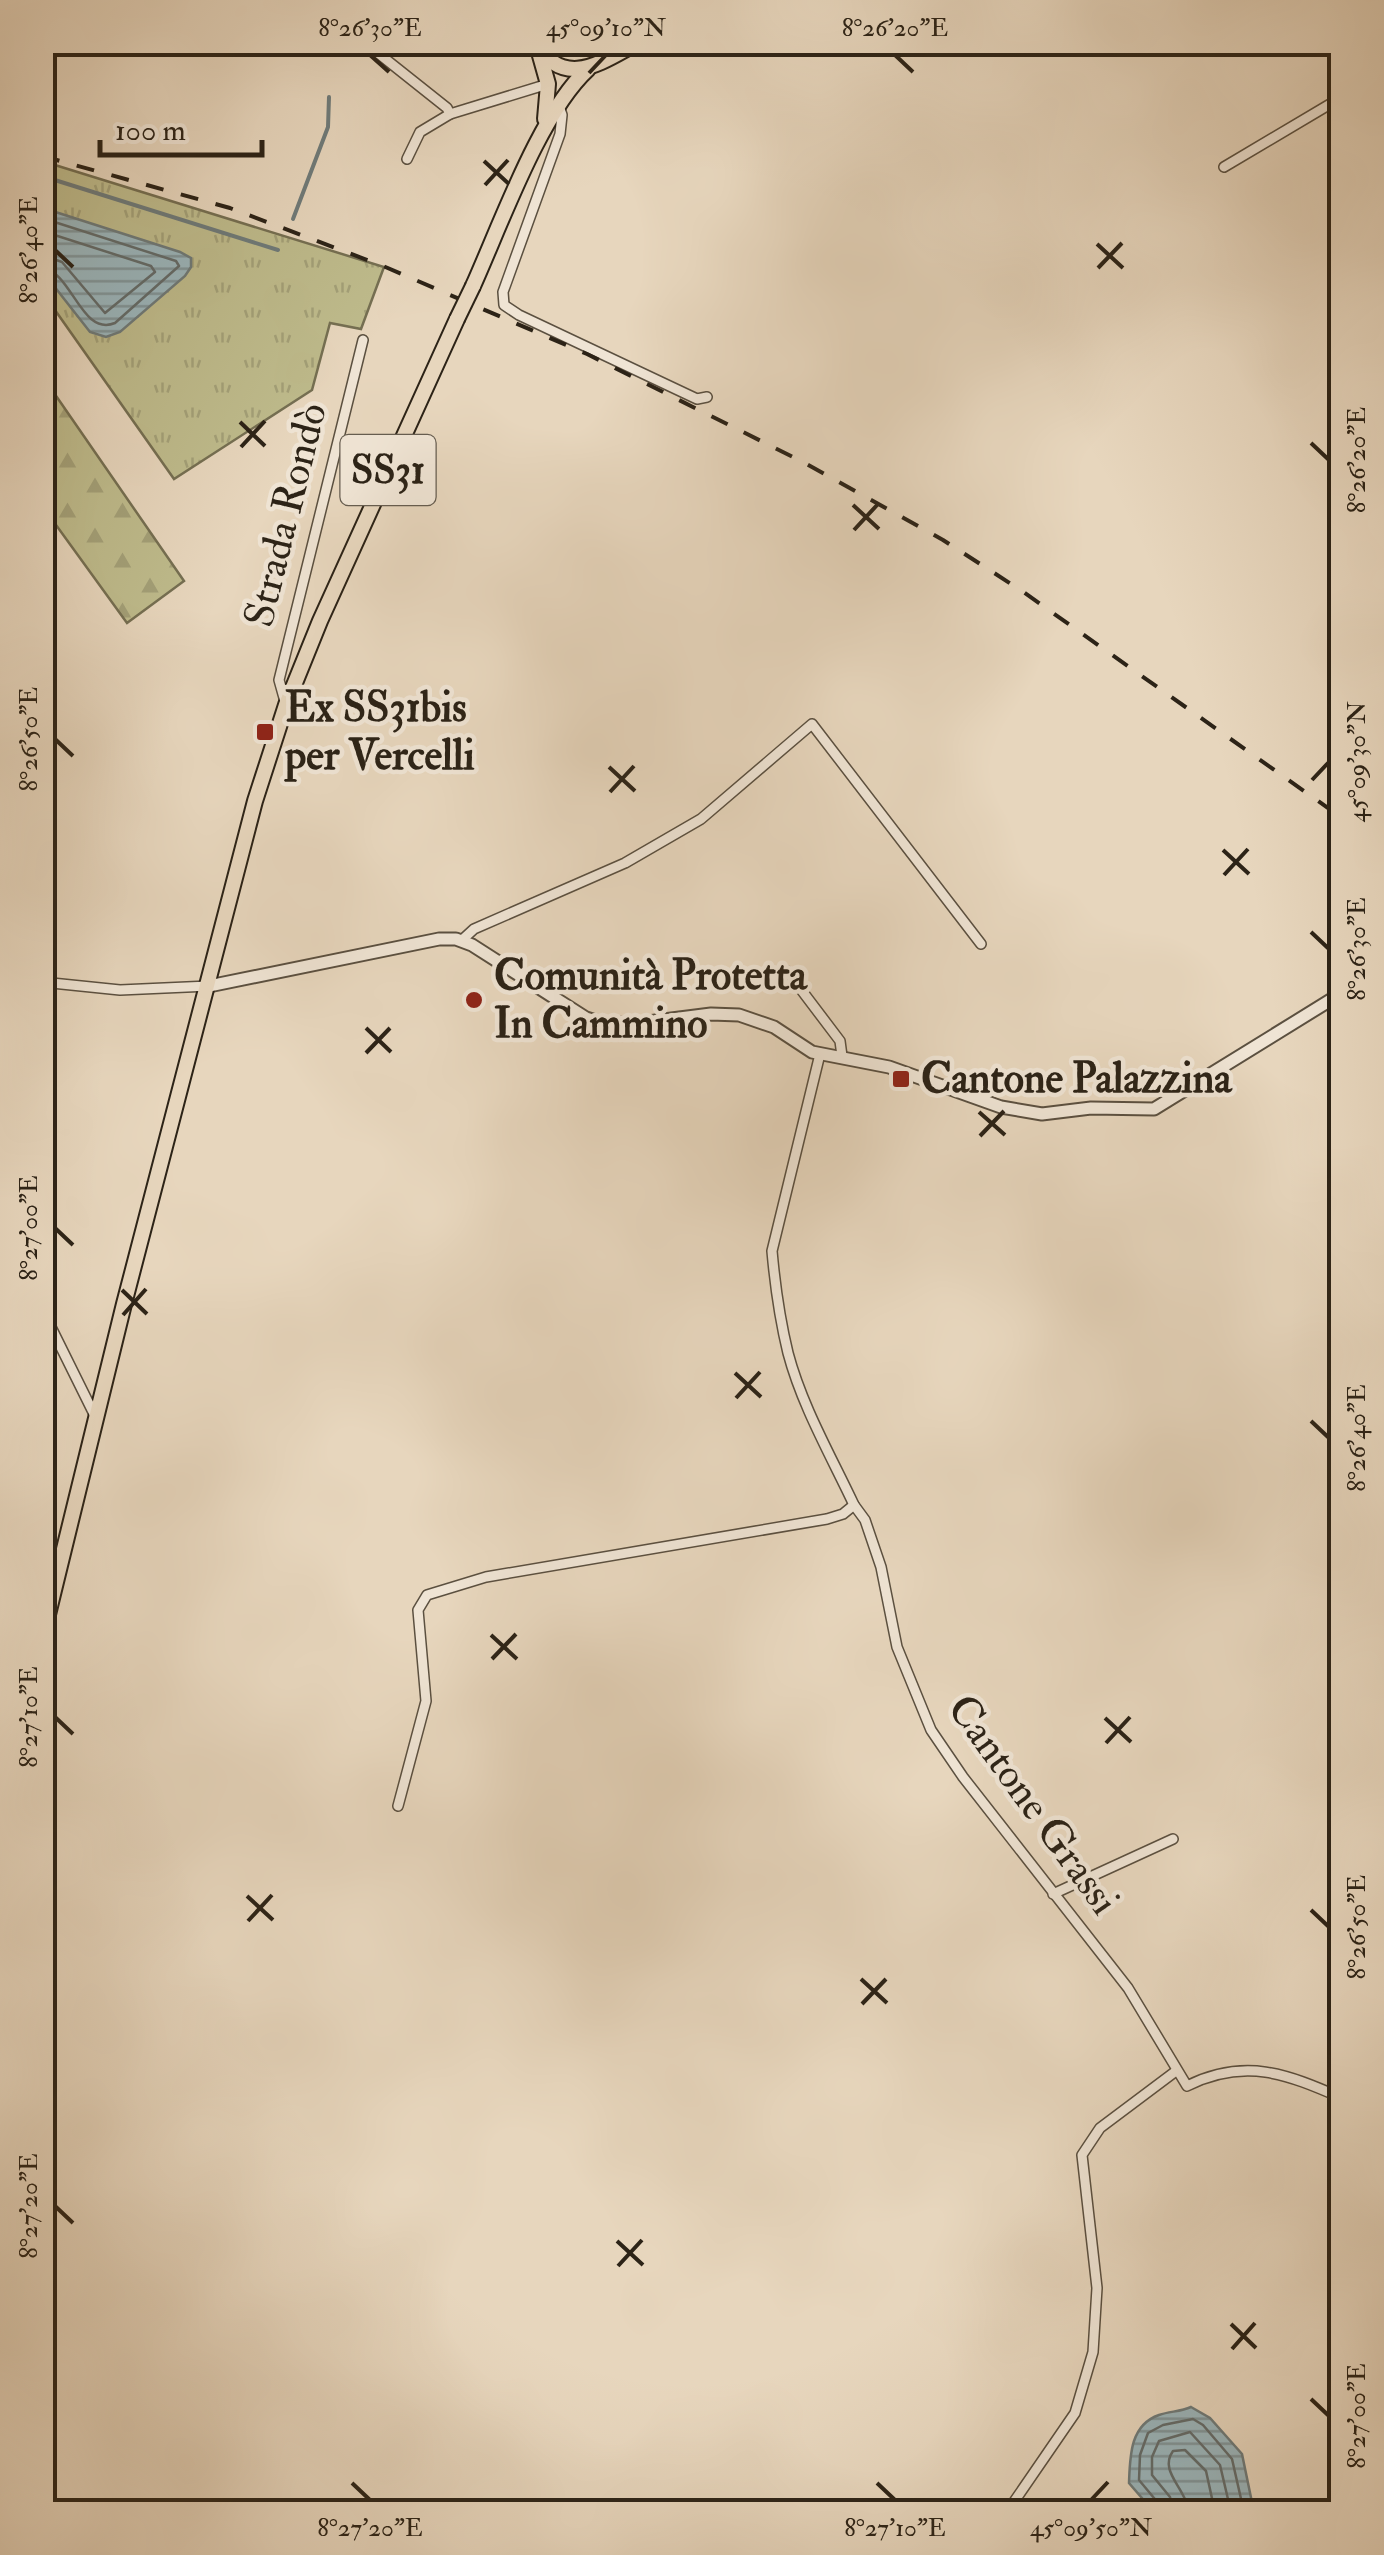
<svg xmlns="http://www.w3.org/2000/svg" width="1384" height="2555" font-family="'IM FELL Double Pica',serif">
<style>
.grass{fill:url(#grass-tufts);stroke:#756f52;stroke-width:2.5}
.forest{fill:url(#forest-firs);stroke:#756f52;stroke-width:2.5}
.water{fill:url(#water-rules);stroke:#6f7b7a;stroke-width:2.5}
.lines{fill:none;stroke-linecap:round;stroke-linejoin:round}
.shore{stroke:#646c6a;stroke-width:2.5}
.stream{stroke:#6f7b7a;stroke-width:4}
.minor-casing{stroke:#5b5040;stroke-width:12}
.tertiary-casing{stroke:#5b5040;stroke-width:15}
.primary-casing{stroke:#2c2317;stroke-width:18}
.minor{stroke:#efe4d4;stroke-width:9}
.tertiary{stroke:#efe4d4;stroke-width:11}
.primary{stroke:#e7d6bd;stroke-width:14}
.rail{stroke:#2c2317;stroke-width:4;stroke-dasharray:18 18;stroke-linecap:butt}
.primary-bridge-casing{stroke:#2c2317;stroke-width:18;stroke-linecap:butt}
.primary-bridge{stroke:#e7d6bd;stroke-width:14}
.ticks{fill:none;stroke:#2c2317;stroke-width:4}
.poi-dot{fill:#8f2418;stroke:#efe4d4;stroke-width:4}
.labels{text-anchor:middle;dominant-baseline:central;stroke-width:9;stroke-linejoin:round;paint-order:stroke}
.shield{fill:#efe4d4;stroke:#665d50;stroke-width:2.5}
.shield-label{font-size:40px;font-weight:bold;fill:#2c2317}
.street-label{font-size:42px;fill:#2c2317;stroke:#efe4d4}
.poi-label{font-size:42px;font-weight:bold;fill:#2c2317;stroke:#efe4d4;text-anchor:start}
.neatline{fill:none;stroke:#2c2317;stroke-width:4}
.ticks-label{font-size:25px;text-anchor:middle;fill:#2c2317}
</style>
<defs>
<pattern id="grass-tufts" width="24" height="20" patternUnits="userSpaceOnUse" patternTransform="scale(2.5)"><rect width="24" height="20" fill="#bebb8c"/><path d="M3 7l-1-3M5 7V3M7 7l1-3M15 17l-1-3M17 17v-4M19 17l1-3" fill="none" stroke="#a3a078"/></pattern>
<pattern id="forest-firs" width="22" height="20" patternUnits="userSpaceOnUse" patternTransform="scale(2.5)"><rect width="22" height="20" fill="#bebb8c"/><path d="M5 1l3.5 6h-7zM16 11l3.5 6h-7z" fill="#a3a078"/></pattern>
<pattern id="water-rules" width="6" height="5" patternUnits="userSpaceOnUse" patternTransform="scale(2.5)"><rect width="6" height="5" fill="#9bb6bc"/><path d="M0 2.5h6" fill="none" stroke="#7f9498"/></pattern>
</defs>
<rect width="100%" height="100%" fill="#e7d6bd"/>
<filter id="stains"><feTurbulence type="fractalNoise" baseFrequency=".002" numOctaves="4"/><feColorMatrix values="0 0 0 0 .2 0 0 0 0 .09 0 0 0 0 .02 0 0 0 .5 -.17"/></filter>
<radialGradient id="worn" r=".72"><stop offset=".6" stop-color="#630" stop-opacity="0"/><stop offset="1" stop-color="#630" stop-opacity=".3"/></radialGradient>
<path class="grass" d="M42,161L384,267L361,329L330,323L312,390L174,479L43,293Z"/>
<path class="forest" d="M43,377L184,581L127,623L43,507Z"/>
<g class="water">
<path d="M43,208L180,252L191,258V267L185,276L120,332L106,337L90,332L43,272Z"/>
<path d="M1191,2407L1210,2418L1242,2454L1254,2512H1154L1129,2483C1130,2456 1130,2425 1159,2415C1170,2411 1180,2412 1191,2407Z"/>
</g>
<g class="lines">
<g class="shore">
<path d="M42,218L176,261L179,266L115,323C81,337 72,271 42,268"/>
<path d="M42,231L151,266L155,272L105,313L62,262L42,255"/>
<path d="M1161,2512L1159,2504L1139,2480L1140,2455L1148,2433L1163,2425L1193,2419L1203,2425L1232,2459L1244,2512"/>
<path d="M1173,2512L1170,2497L1152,2475V2457L1159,2441L1190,2432L1220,2465L1231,2512"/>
<path d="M1188,2512C1187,2488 1158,2472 1173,2451L1185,2450L1206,2471L1215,2512"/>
</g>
<g class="stream">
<path d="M42,176L278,250"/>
<path d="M293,219L328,127L329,97"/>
</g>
<defs>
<g id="minor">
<path d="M364,42L447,108L450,114L548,84"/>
<path d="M559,106L562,115L560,134L503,292L504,305L519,315L697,399L707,397"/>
<path d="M407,159L420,132L450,114"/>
<path d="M1224,167L1342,97"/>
<path d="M286,705L279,680L363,340"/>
<path d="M462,940L474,929L625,863L701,819L812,724L981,944"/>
<path d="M787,971L840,1041L842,1056"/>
<path d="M42,982L120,990L209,986"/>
<path d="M820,1054L772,1251C775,1285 780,1320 788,1353C802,1406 831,1456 854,1505L865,1520L881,1567L897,1647L931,1730L963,1777L1128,1988L1187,2086C1245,2057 1287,2074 1342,2098"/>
<path d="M42,1309L95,1416"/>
<path d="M398,1806L426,1701L418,1610L427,1595L486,1577L827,1519L843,1514L854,1505"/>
<path d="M1053,1894L1173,1839"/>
<path d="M1007,2512L1075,2413L1093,2352L1097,2288L1082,2155L1100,2128L1176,2071"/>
</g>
<path id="tertiary" d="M209,986L439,939H456L472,945L586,1018L599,1022L632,1024L711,1014L739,1015L774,1027L812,1052L889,1067L1001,1107L1042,1114L1091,1108L1154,1109L1342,993"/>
<g id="primary">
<path d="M534,42C565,91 601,62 639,42"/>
<path d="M539,52L548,84L545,119"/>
<path d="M473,286C501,224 540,113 588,69"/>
<path d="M42,1639L124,1304L255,801L286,705L320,621L457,319"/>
</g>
</defs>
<use href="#minor" class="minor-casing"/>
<use href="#tertiary" class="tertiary-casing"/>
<use href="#primary" class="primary-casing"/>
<use href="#minor" class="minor"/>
<use href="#tertiary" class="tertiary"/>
<use href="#primary" class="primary"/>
<path class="rail" d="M42,156L230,208L383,266L587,354L801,461L943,540L1022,591L1342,818"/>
<defs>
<path id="primary-bridge" d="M457,319L473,286"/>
</defs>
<use href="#primary-bridge" class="primary-bridge-casing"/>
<use href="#primary-bridge" class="primary-bridge"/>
</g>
<path class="ticks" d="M370,55L389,72M895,55L913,72M589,73L606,55M484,161L509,184M485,185L508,160M1097,244L1123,268M55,250L73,267M1098,268L1122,243M240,422L265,446M1311,443L1329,460M241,447L265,421M853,505L879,529M854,530L878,504M55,739L73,756M609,767L635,791M1312,780L1329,762M610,792L634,766M1223,850L1249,874M1224,875L1248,849M1311,932L1329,949M366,1028L391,1052M366,1053L390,1028M979,1112L1005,1135M980,1136L1004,1111M55,1228L73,1245M122,1290L147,1314M123,1315L146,1289M735,1373L761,1397M736,1398L760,1372M1311,1421L1329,1438M491,1635L517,1659M492,1659L516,1634M55,1717L73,1734M1105,1718L1131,1742M1106,1743L1130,1717M247,1896L273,1920M1311,1910L1329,1927M248,1921L272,1895M861,1979L887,2003M862,2004L886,1979M55,2206L73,2223M617,2241L643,2265M618,2266L642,2240M1231,2324L1256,2348M1232,2349L1255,2323M1311,2399L1329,2416M352,2483L370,2500M877,2483L895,2500M1091,2500L1108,2482"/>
<g class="poi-dot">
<rect x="255" y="722" width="20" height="20" rx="5"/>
<circle cx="474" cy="1000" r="10"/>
<rect x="891" y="1069" width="20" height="20" rx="5"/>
</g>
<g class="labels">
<rect class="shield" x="340.5" y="435" width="95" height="70" rx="8"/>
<g class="shield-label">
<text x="388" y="470">SS31</text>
</g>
<g class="street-label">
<text transform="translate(286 515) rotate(-76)">Strada Rondò</text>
<text transform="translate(1033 1805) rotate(54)">Cantone Grassi</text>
</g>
<g class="poi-label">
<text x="285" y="708">Ex SS31bis<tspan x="285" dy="48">per Vercelli</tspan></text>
<text x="494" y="976">Comunità Protetta<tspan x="494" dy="48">In Cammino</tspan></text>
<text x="921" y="1079">Cantone Palazzina</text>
</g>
</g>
<rect width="1384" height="2555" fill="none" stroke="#e7d6bd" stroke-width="110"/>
<path d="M100 140v15h162v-15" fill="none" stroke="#2c2317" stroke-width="5"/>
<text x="115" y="140" font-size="30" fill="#2c2317" stroke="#efe4d4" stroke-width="8" paint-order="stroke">100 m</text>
<rect x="55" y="55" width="1274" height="2445" class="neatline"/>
<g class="ticks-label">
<text x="370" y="36">8°26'30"E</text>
<text x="606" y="36">45°09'10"N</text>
<text x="895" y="36">8°26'20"E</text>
<text transform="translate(28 250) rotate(-90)" y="9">8°26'40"E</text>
<text transform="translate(1356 460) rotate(-90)" y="9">8°26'20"E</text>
<text transform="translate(28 739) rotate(-90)" y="9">8°26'50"E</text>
<text transform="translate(1356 762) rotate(-90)" y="9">45°09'30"N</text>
<text transform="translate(1356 949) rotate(-90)" y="9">8°26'30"E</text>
<text transform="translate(28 1228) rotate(-90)" y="9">8°27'00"E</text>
<text transform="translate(1356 1438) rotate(-90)" y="9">8°26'40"E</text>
<text transform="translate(28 1717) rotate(-90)" y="9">8°27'10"E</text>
<text transform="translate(1356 1927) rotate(-90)" y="9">8°26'50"E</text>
<text transform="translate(28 2206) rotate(-90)" y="9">8°27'20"E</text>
<text transform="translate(1356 2416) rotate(-90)" y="9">8°27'00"E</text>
<text x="370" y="2536">8°27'20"E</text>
<text x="895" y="2536">8°27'10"E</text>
<text x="1091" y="2536">45°09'50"N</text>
</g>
<rect width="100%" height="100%" filter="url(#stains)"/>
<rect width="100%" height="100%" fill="url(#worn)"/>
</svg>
